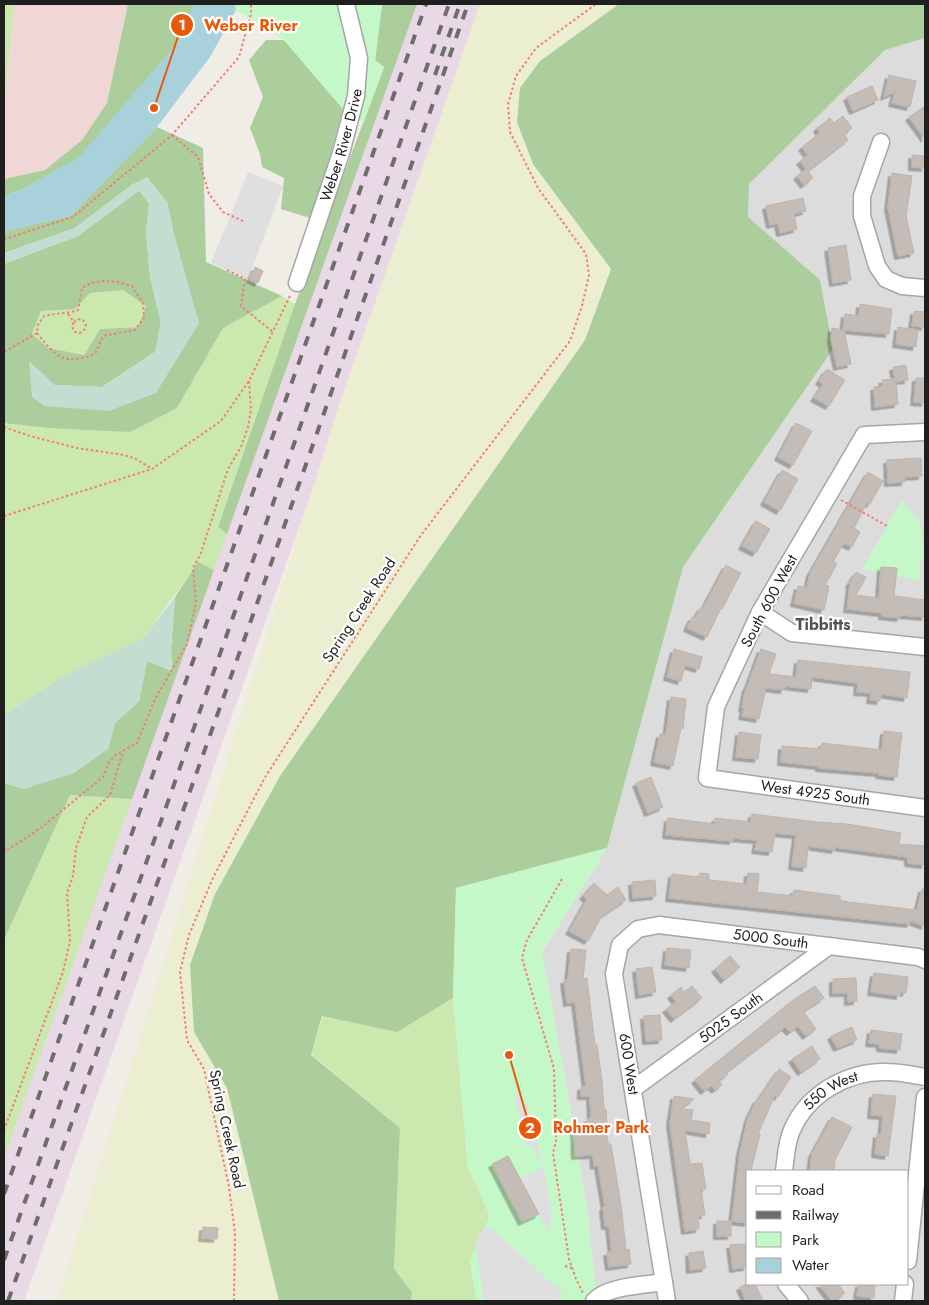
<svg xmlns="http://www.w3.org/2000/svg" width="929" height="1305" font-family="Jost,sans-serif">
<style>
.residential{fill:#dddcdc;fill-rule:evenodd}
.commercial{fill:#f0d7d6}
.industrial{fill:#e9d8e6}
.farmland{fill:#eceed2}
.grass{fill:#cbe8ae}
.forest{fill:#accd9c;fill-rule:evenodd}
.wetland{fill:#c4ddd1}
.park{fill:#c5f8c8}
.parking{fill:#dfdfdf}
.water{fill:#a8d1dc}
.building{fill:#c4bcb6;stroke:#c1b3a9;filter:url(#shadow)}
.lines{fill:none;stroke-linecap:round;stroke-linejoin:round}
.minor-casing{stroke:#a6a6a6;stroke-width:19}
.path{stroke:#f57d72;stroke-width:2;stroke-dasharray:2.5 2.5;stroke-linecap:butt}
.minor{stroke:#fff;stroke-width:16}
.rail{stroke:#6d6d6d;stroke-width:4;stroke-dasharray:10 10;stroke-linecap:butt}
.labels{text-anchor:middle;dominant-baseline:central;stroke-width:4.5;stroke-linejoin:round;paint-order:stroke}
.street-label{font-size:15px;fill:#1f1f1f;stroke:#fff}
.neighbourhood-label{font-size:16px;font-weight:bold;fill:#525252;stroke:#fff}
.leader{fill:none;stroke:#e8590c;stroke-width:2}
.callout-dot{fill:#e8590c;stroke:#fff;stroke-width:2}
.mark-label{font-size:15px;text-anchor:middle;font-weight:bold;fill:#fff}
.callout-label{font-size:16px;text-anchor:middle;font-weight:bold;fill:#e8590c;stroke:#fff;stroke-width:4.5;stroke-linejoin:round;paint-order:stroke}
</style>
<defs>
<filter id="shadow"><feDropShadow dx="-3.5" dy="3.5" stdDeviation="0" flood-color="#0004"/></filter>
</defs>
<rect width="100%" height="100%" fill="#f0ece6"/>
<path class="residential" d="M925,38V1301H597L588,1217L571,1112L542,952L607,848L683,567L833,349L820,281L748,217L749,184L885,50ZM748,1171H908V1284H748Z"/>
<path class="commercial" d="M14,4H128L107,103L82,140L45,170L4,179V107Z"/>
<path class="industrial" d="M405,4H485L24,1301H4V1141Z"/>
<path class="farmland" d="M480,4H619L540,61L520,88L517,122L533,164L611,269L585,340L280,776L194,1032L227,1088L279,1301H57L341,399Z"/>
<g class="grass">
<path d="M4,4H14L4,107Z"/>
<path d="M123,289L146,306L138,327L100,329L84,355L48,348L32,334L41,311L75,309L90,293Z"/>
<path d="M282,296L295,304L218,527L227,534L214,570L198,563L144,637L60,678L4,715V423L177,408L223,328Z"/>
<path d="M70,795L132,799L4,1158V940Z"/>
<path d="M453,998L468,1167L490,1216L470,1261L477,1301H411L412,1292L394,1269L400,1128L311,1054L323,1016L397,1032Z"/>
</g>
<g class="forest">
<path d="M128,4H195L177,44L79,158L23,189L4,196V179L45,170L82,140L107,103Z"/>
<path d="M382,4H417L227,534L218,527L295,304L384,67L375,60Z"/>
<path d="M619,4H925V38L885,50L749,184L748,217L820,280L833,349L683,567L607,848L456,888L453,998L397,1032L322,1016L311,1055L400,1128L394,1269L412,1292L411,1301H279L227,1088L194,1032L190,965L215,894L280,776L585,340L611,269L533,164L517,122L520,88L540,61Z"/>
<path d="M266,40H284L343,109L313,219L281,209L284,178L262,167L260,154L250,128L263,97L249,60Z"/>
<path d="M157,127L203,148L206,262L282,296L223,328L177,408L130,432L50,428L4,423V264L78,236L139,190L149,204L146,232L150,277L161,323L155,352L102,387L55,385L32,397L156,393L173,230L167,202L133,184L75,228L4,253V231L70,216ZM123,290L146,306L138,327L100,329L84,355L48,348L32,334L41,311L75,309L90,293Z"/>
<path d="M198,562L214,570L132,799L70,795L4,940V783L24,789L108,749L115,723L139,701L147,661L172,671L171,649L175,597Z"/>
</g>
<g class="wetland">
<path d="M147,177L167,202L173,230L199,323L156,393L109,411L44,406L32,397L29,361L55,385L102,387L155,352L161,323L150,277L146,232L149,204L139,191L78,236L4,264V253L75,228L133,184Z"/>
<path d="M175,597L171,643L172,671L147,661L139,701L115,723L108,749L74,773L24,789L4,783V715L60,678L144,637Z"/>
</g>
<g class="park">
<path d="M236,4H382L375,60L384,67L364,122L343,109L284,40L236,10Z"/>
<path d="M902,500L920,522L925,559L920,560L919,580L862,569Z"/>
<path d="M607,848L542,952L571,1112L588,1217L597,1301H477L470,1261L490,1216L468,1167L453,998L456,888Z"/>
</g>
<g class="parking">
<path d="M248,172L283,186L248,279L211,263Z"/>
<path d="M513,1091L527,1105L543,1167L551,1204L550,1234L520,1179L543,1167L531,1145L527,1146Z"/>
<path d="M488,1227L495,1231L556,1287H564L556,1301H484L475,1244L480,1233Z"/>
</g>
<path class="water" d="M195,4H235L236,10L210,57L157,127L70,216L4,231V196L23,189L79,157L177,44Z"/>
<g class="building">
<path d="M889,75L916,81L910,107L892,103L895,92L884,97Z"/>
<path d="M872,86L878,100L853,111L847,97Z"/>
<path d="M925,106V139L909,117Z"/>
<path d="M843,116L852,128L844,134L848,140L808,171L813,178L804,185L797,176L806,169L800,161L808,155L802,147L820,133L817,128L830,118L834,123Z"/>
<path d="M912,155L925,156V168L912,167Z"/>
<path d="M892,173L912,176L906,216L914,253L898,256L888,207Z"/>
<path d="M803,198L806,211L794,214L797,229L780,233L778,223L770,225L766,206Z"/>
<path d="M846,245L851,280L833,283L828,248Z"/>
<path d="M255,267L263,271L258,283L250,279Z"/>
<path d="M860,304L892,309L889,334L844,330L851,364L837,367L831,340L832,328L843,330L845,314L859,316Z"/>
<path d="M914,311L925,312V327L912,326Z"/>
<path d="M898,327L918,330L916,347L896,344Z"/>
<path d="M906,365L908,380L896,381L898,404L875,407L874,387L883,386L882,380L895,379L893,367Z"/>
<path d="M826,370H829L845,380L829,406L814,398L823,384L819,381Z"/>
<path d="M916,378H925V403L914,402Z"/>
<path d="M796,423L812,431L793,465L778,457Z"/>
<path d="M921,458L922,476L905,477V482L888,483L887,460Z"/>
<path d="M782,470L798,479L780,511L764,502Z"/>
<path d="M868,472L883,481L870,504L867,503L854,528L860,532L852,547L844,543L833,562L837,564L825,585L829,586L824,610L794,603L798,586L807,588L810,573Z"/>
<path d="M756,521L770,529L756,553L742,546Z"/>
<path d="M726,565L741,573L722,609L721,608L707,637L687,628L692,617L695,618L701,607L703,608Z"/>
<path d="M881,567L897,568L894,596L925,600V617L901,615L900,618L882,616V613L848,609L847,610L850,585L849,584L856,572L866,577L856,595L879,598Z"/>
<path d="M674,649L702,657L699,669L685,665L681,681L667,677Z"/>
<path d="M761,649L776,654L769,674L796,677L798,660L910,672L907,698L881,694L880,701L870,700L871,693L857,692L858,683L812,677L811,689L785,686L784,690L766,688L759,719L742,716L744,708H742L746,687H747Z"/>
<path d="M671,697L686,699L683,729L681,728L673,766L654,762L660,734L666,735Z"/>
<path d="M884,731L902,733L897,777L879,775V773L819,768V766L781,762L782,746L821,749L822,743L882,750Z"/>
<path d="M739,732L761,735L758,759L736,757Z"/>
<path d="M651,777L663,807L648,813L636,783Z"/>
<path d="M752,814L817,822L847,824L901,833L899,844L925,846V865L908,863V857L835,847V850L808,846L806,868L792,866L796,835L775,833L772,852L755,850L757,840L733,838V841L666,835L668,818L715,824V818L751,822Z"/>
<path d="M700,873L709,874V880L747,884L748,873L759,874L757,892L793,896L794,890L840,896V900L848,902L917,910L922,889H925V926L911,921L910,924L669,898L672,874L699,877Z"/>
<path d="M655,880L656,896L633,898L632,882Z"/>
<path d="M594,883L607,895L618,887L626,900L602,916L588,941L569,931L587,899L583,896Z"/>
<path d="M667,948L691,950L689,968L665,965Z"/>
<path d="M571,949L586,950L583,979L587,978L595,1045H597L602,1081L604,1110L606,1109L608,1144H611L621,1205L626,1250L629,1249L631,1264L609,1267L607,1252H612L609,1226H605L603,1207H605L598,1165L594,1166L593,1155L575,1156L574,1131L588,1130L587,1119L591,1118L590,1096H581V1087L586,1086L575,1002L567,1003L564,980H568Z"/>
<path d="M730,956L740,967L724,980L715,969Z"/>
<path d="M652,967L656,992L639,995L636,969Z"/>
<path d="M874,973L908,977L906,993L900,992V996L871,992Z"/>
<path d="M856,978L857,1001L848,1002V993H833V979Z"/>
<path d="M692,986L702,998L674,1019L666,1009L676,1002L671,995L681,987L684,992Z"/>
<path d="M815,986L824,998L803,1011L816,1029L806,1036L798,1026L790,1032L785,1027L727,1072L728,1074L719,1081L722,1085L715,1090L711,1086L704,1091L695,1080L793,1000Z"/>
<path d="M660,1015L662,1040L646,1041L644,1016Z"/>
<path d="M852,1027L857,1040L837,1048L831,1036Z"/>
<path d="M871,1030L902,1034L900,1050L880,1048V1044L869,1043Z"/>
<path d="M812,1046L820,1059L801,1072L792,1059Z"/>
<path d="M779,1069L791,1077L778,1097L775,1095L758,1134H760L751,1171H748V1223L732,1221L740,1152L748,1118L757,1099L758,1100Z"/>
<path d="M873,1094L896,1096L888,1156L875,1154L877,1134L881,1135L883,1116L871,1115Z"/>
<path d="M674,1096L694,1099L681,1109L693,1110L691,1120L710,1123L709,1134L685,1130L690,1164L702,1163L706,1189H701L705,1215L698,1216L699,1229L685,1231L670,1123Z"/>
<path d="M832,1117L852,1127L835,1160L834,1171H810L812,1154Z"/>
<path d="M508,1156L539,1214L522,1222L492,1164Z"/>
<rect x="717" y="1221" width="14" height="15"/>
<path d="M203,1227L218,1228L217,1239L202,1238Z"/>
<path d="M745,1244L747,1267L733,1269L730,1245Z"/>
<path d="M703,1251L706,1268L690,1270L689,1253Z"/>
<path d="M747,1284H755L763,1301H746L740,1287Z"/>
<path d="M819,1284H838L845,1293L832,1301Z"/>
<path d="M859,1284H875L874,1298L857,1296Z"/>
</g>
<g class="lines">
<defs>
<g id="minor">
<path d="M881,142L862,196V216L877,266L886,279L902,286L925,288"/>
<path id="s1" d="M297,283L341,153L356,96L359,58L346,4"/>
<path id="s2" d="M925,432L864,435L760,612L716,707L707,778L925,808"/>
<path d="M760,612L792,633L925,647"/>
<path id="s3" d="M633,1089L829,946"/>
<path id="s4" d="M784,1171C786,1157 786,1143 792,1130C808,1093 848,1071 887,1072C900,1072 913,1075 925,1077"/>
<path d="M908,1261L925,1097"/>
<path d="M786,1284L800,1301"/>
<path d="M594,1301C606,1286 645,1285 664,1282"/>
<path id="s5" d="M667,1301L614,974L620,945L638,929L659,925L918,957L925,960"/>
<path d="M903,1301L905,1284"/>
</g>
</defs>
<use href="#minor" class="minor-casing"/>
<g class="path">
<path d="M172,135L198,157L209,194L223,212L245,222"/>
<path d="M4,239L73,217L172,135L239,57L251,14V4"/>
<path d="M227,270L245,279L241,306L273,332"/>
<path d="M68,314L74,322L77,319L83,320L86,325L85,329L80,333L75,332L72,327L74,322"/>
<path d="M4,351H6L37,333L38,325L44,316C56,313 67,314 78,310L82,288L91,283L103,281L118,282L132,286L143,303L144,318L135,330L103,336L95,354C64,366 56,357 37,333"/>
<path d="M4,427L30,436L77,448L124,455L136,459L152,469"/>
<path d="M841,500L887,526"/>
<path d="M4,516L152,469L221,421L249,381L291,294"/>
<path d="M4,848L6,851L42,827L103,777L109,762L117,754L137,743L155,699L187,644L196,602L193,568L201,553L228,469L241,447L248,427L251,410L249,381"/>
<path d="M562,879L527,940L522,958L554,1069L556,1141L553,1153L569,1259L576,1279L583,1293"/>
<path d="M4,1130L63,972L70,941L67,893L73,876L76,848L87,817L110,795L123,751"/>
<path d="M565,1266L572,1268"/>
<path d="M234,1301L235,1233L229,1187L204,1069L187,1040L180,972L189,935L212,880L264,779L421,535L570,341L582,306L589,275L586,254L538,188L510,132L508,104L516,76L536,48L596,4"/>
</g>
<use href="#minor" class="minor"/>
<g class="rail">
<path d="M435,75L460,4"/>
<path d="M4,1194L426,4"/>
<path d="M4,1260L165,810L449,4"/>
<path d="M8,1301L254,612L468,4"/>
</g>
</g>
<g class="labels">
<g class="street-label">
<text stroke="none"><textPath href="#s1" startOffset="145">Weber River Drive</textPath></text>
<text transform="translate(769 601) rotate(-62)">South 600 West</text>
<text transform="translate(359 610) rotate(-57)">Spring Creek Road</text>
<text stroke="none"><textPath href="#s2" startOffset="552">West 4925 South</textPath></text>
<text stroke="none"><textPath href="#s5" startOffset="519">5000 South</textPath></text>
<text stroke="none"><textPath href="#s3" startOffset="121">5025 South</textPath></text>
<text transform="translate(629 1064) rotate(81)">600 West</text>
<text stroke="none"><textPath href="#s4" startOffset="99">550 West</textPath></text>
<text transform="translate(227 1129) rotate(78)">Spring Creek Road</text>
</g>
<g class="neighbourhood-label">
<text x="823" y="624">Tibbitts</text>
</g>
</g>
<path class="leader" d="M154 108L182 25M509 1055L530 1128"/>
<g class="callout-dot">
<circle cx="154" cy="108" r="5"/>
<circle cx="509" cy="1055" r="5"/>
<circle cx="182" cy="25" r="12"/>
<circle cx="530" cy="1128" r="12"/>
</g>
<g class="mark-label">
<text x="182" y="30">1</text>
<text x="530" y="1133">2</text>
</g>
<g class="callout-label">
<text x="251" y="31">Weber River</text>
<text x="601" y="1133">Rohmer Park</text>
</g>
<rect width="929" height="1305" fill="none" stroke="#1f1f1f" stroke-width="10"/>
<rect x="746" y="1170" width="162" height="115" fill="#ffffff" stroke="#a5a5a5"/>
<rect x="756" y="1186" width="25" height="8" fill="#ffffff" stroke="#a5a5a5"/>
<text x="792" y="1195" font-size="15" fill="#1f1f1f">Road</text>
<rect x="756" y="1211" width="25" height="8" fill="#6d6d6d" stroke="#a5a5a5"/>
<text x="792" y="1220" font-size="15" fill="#1f1f1f">Railway</text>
<rect x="756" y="1232" width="25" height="15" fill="#c5f8c8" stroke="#a5a5a5"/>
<text x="792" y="1245" font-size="15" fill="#1f1f1f">Park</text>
<rect x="756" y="1258" width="25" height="15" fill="#a8d1dc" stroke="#a5a5a5"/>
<text x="792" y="1270" font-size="15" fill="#1f1f1f">Water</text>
</svg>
